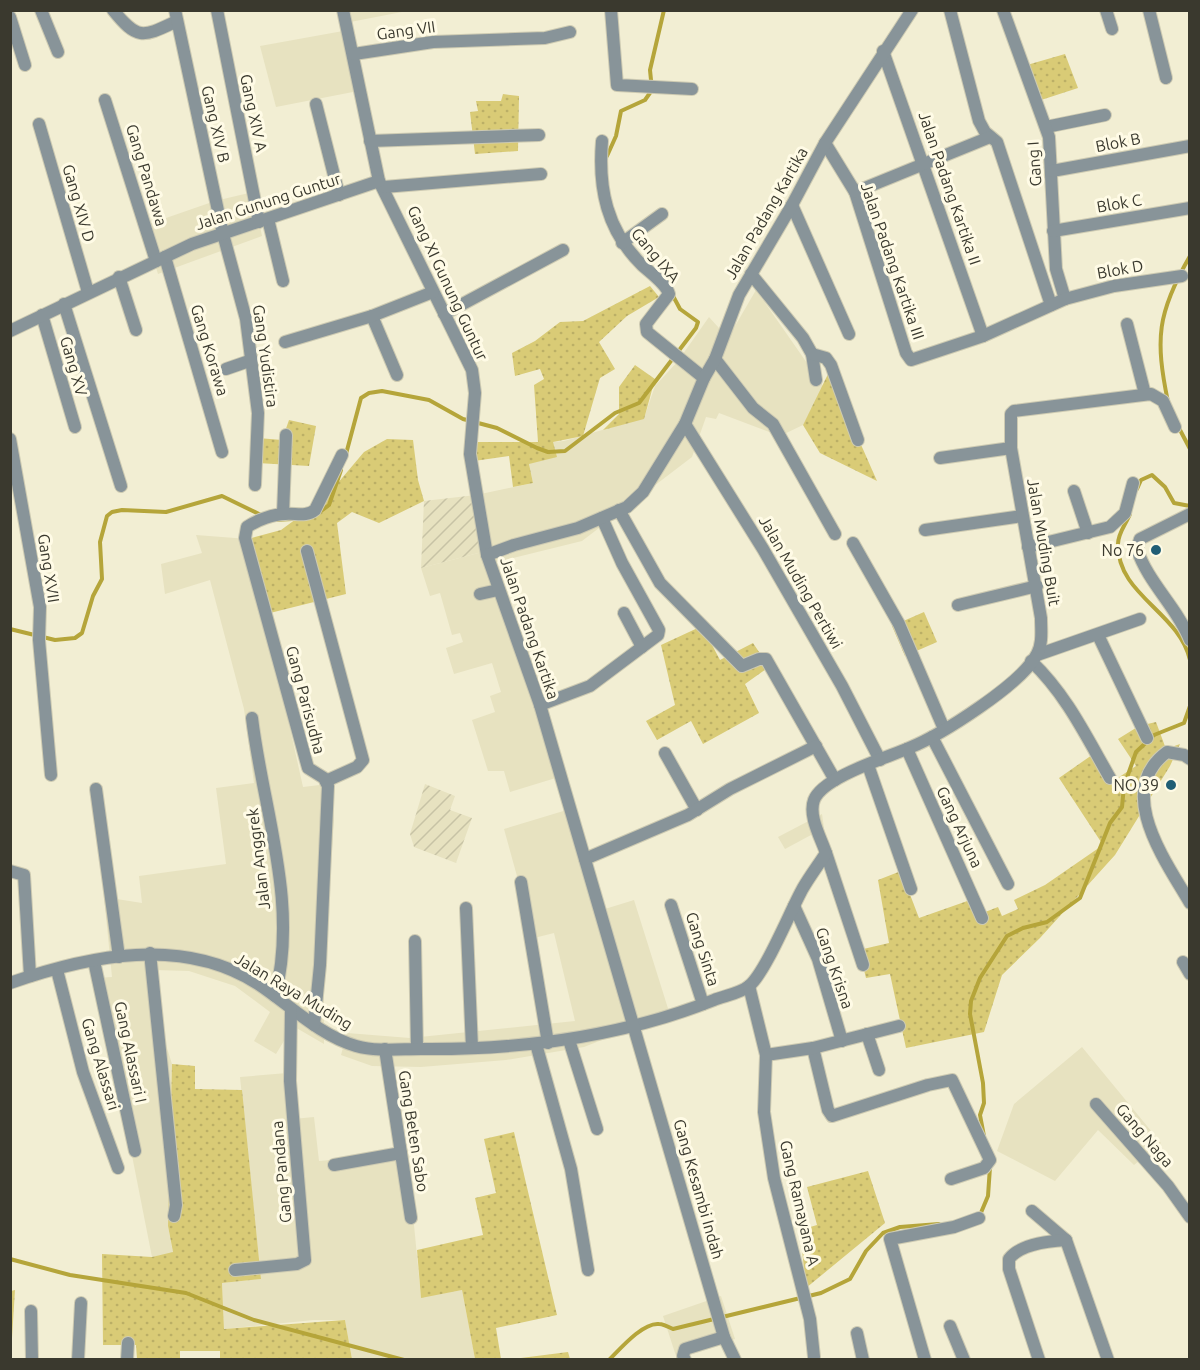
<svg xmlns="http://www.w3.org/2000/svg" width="1200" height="1370" font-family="Ubuntu,sans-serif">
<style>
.built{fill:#e7e2c0}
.industrial{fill:url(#industrial-furrows)}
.grass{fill:url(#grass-dots)}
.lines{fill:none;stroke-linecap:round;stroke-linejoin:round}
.stream{stroke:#b5a53a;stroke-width:4}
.minor-casing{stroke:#cdcab2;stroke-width:14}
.minor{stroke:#889499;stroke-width:12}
.poi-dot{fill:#205e75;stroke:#fffbe6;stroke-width:2}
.labels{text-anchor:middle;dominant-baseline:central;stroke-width:6;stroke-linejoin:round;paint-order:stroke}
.street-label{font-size:16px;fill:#3a392e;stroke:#fffbe6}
.poi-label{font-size:16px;fill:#3a392e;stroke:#fffbe6;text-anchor:end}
</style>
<defs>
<pattern id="industrial-furrows" width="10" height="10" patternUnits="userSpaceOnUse" patternTransform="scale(1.5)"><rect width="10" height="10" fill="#e7e2c0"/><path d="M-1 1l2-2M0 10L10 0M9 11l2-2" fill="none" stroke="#c7c3a5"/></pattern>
<pattern id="grass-dots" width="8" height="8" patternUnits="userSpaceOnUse" patternTransform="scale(1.5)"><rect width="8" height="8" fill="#d9cb76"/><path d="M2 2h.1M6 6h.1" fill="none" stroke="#bbaf66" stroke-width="1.8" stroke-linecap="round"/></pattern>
</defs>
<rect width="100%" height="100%" fill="#f2eed3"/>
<g class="built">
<path d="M337,10L407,11L340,24Z"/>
<path d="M343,31L358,91L276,107L260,46Z"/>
<path d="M253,192L262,236L158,274L143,226L215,201Z"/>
<path d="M756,290L823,386L803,425L780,436L719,413L716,419L706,417L692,457L582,541L489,564L559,777L510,792L504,771H488L472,720L495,712L490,696L501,692L492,663L454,674L446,648L463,642L460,633L452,635L440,593L430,596L421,568L486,551L476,495L533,483L529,464L553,442L564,441L644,418L655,386L678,361L709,317L728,338Z"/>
<path d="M196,535L248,539L303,787L328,784L334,820L324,969V1044L293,1026L276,1054L254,1041L270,1012L235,986L189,971L154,970V1006L172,1064L168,1226L173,1253L152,1257L97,978L112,977L104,897L142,903L139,876L226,864L216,788L254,783L244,709L210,580L165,594L161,564L202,553Z"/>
<path d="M570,809L605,909L634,900L671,1018L640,1025L584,1047L506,1060L421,1067L372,1066L341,1055L347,1033L410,1038L575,1021L554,933L534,938L504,829Z"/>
<path d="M822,814L824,828L785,849L778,837Z"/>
<path d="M1082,1047L1161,1143L1134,1165L1098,1130L1055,1181L997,1151L1014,1104Z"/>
<path d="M287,1073L293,1119L314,1117L319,1161L407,1153L421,1297L462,1290L475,1359H352L345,1320H314L224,1329L222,1283L261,1279L240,1077Z"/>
<path d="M721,1296L735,1339L677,1359L663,1316Z"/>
</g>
<g class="industrial">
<path d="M476,495L486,551L421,568L424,501Z"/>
<path d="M425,784L455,796L450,810L472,818L456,863L414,847L410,834Z"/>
</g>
<g class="grass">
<path d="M1065,54L1078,88L1035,102L1020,67Z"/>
<path d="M503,94L519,96L518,151L475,154L470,112L478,111L476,101H501Z"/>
<path d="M650,286L659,297L627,316L599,342L615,369L600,378L583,436L553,442L557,457L529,464L533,483L513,487L509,456L474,461L472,442H538L534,385L544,379L540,369L515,376L512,353L535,341L560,322L583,321Z"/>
<path d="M635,365L655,379L644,419L603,430L619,414V387Z"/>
<path d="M829,372L877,481L820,453L803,425Z"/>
<path d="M289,420L316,426L309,466L257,463L258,438L282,440Z"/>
<path d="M387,439L413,440L418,480L424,501L379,523L352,512L337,523L346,594L266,614L248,539L281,530L326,497L364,452Z"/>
<path d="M924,612L937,642L905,656L892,626Z"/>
<path d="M702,626L720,660L753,643L769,667L745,684L759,713L703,744L691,721L657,740L646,721L675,705L661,645Z"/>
<path d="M1156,722L1166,749L1180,744L1170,766L1115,855L1040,938L1002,975L984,1032L906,1048L890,974L866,978L859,950L889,943L878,880L901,871L919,918L973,899L980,914L998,907L1002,916L1018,909L1014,900L1045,885L1103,845L1059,778L1092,755L1110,783L1136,766L1118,739L1139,726Z"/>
<path d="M172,1064L195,1066V1089L242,1090L261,1279L222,1283L224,1329L345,1320L352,1359L220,1360V1351H180V1359H137L136,1345H103L102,1254L152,1257L173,1252L168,1226Z"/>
<path d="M514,1132L557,1315L496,1328L501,1359H475L462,1290L421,1298L417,1250L483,1235L475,1198L496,1193L484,1139Z"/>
<path d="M868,1171L885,1223L806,1288L800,1230L817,1225L807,1187Z"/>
<path d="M15,1290L11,1354V1291Z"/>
<path d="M568,1352L570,1359H513Z"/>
</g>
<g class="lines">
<g class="stream">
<path d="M607,156L616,136L621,111L645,100L652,90L650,70L664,10"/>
<path d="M1168,402C1155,339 1157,313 1190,256"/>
<path d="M1179,428L1190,449"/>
<path d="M346,454L361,398L369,393L382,391L429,400L463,419L497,428L537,448L548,452L565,451L615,413L639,403L696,328L698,322L680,309L672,294"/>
<path d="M1137,489L1141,480L1152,475L1165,487L1174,503L1190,506"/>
<path d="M317,514L329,505L341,470"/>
<path d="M1130,514C1126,524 1118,533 1118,544C1117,595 1179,612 1190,660"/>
<path d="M273,520L292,519"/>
<path d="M10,629L55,640L75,638L82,633L93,596L102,579L100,542L107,516L112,512L122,510L166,512L222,496L261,515"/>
<path d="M984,1136L980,1115L984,1103L983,1083L970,1014L971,1001L980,978L1007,936L1023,928L1047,922L1080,898L1110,823L1122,807L1124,786L1136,752L1154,735L1184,723L1190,706"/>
<path d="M980,1215L988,1196L990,1167"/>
<path d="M10,1259L70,1275L186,1293L254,1320L404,1360"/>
<path d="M609,1360C620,1349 643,1322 659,1324C663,1324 669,1327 673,1329L821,1293L850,1279L866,1251L883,1233L900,1227L939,1224"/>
</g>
<defs>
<g id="minor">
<path d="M41,10L58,52"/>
<path d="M113,10C138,41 143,37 177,21"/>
<path d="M175,10L223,234L246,319L258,413L255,485"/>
<path d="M217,10L259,222"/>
<path d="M343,10L379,181L472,370L475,393L470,454L487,555"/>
<path d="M611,10L617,85L692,89"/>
<path d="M950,10L979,121L985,132L997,142L1051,305"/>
<path d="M1106,10L1112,29"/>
<path d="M1149,10L1166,78"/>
<path d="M10,17L25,65"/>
<path d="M883,51L983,336"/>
<path d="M354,54L433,42L545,38L570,32"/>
<path d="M105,100L156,261"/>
<path d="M316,104L339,195"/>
<path d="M39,124L88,292"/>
<path d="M1046,127L1105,115"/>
<path d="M370,141L539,135"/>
<path d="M602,141C598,189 607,230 641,264C649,272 666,283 669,294L646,324L647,332L704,378"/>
<path d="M825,143L855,192L906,353L911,360L983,336L1065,299L1056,269L1049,137L1003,10"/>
<path d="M1052,171L1190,146"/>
<path d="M384,187L541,174"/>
<path d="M855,192L990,137"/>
<path d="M792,205L849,334"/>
<path d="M268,219L283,281"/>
<path d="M1053,231L1190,208"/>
<path d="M622,243L662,214"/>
<path d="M165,257L222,452"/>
<path d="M751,274L803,338L812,354L816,380"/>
<path d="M119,277L136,330"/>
<path d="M1065,299L1114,286L1182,276"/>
<path d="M64,304L121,486"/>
<path d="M444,314L563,250"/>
<path d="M42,315L75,427"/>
<path d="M372,316L397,375"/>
<path d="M1127,324L1145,394"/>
<path d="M10,331L192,244L379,181"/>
<path d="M285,342L372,316L433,292"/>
<path d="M812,354L826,358L831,365L858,440"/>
<path d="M715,359L753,408L773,424L835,534"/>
<path d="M226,369L252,360"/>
<path d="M685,424L763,549L842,686L880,760"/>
<path d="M10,439L40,607L39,640L51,775"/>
<path d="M940,458L1011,448"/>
<path d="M1074,491L1088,533"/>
<path d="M619,510L660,583L742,666L759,659H766L835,780"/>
<path d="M283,514L286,435"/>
<path d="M1190,514L1140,539L1137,549C1148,583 1177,607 1190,640"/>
<path d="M925,530L1022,516"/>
<path d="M853,543L899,624L944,729"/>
<path d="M1028,547L1110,527L1125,513L1133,483"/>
<path d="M307,551L363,760L357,767L326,781"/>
<path d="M480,594L498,590"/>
<path d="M958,605L1037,586"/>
<path d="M624,613L642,647"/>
<path d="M1098,635L1147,738"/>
<path d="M1037,655L1140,619"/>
<path d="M1031,661C1066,694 1086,736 1110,778"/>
<path d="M540,705L590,686L658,635L659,630L622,563L602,518"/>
<path d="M252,718C263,810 299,903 275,996"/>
<path d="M932,737L1008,884"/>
<path d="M907,749L982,918"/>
<path d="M665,753L697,810"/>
<path d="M1190,759L1184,755L1167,752C1114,791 1165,860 1190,903"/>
<path d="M868,765L911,889"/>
<path d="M96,789L119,957"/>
<path d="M826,853L863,965"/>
<path d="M585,859L688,815L730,789L816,746"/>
<path d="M10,871L24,875L30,976"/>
<path d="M521,882L548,1043"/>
<path d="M671,905L703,1004"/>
<path d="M794,906L818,959L842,1041"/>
<path d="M466,908L472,1048"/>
<path d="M415,941L417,1049"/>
<path d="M150,953L176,1205L174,1216"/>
<path d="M94,961L135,1151"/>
<path d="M1183,962L1190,974"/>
<path d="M57,970L83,1072L118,1168"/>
<path d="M10,983C90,955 183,936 258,984C290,1005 319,1035 356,1046C377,1052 400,1049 421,1049C522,1050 621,1037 714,1000C724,996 741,993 749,986C766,972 791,909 803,888C810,876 819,864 826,853C821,838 808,816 814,800C823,777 886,758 909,748C941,735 1022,684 1037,654C1043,643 1041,630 1041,618L1011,448V414L1014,411L1151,394L1163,401L1175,427"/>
<path d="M749,986L766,1055L764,1112L774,1178L810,1319L814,1357"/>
<path d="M314,1025L320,965L328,786L324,778L308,768L245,538L247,527C257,520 274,514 285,514C296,513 306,517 315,510L342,455"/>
<path d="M867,1034L879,1070"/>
<path d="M569,1040L597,1129"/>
<path d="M536,1044L571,1169L588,1270"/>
<path d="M813,1048L828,1110L832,1116L928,1085L952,1080L990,1160L984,1168L951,1179"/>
<path d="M385,1049L411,1218"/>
<path d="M766,1055L813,1048L899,1026"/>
<path d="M1096,1104L1168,1186L1190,1217"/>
<path d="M334,1165L401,1153"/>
<path d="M1032,1211L1066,1240L1108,1360"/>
<path d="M235,1270L297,1264L305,1260L290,1081L291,1009"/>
<path d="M31,1311L32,1360"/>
<path d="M950,1326L964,1360"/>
<path d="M857,1333L863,1360"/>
<path d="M78,1360L81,1303"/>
<path d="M127,1360L128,1343"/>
<path d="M685,1360L683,1356L685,1349L724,1337"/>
<path d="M735,1360L724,1337L540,705L487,555L514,545L578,528L627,507L643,492L685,424L704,378L715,359L739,295L792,205L825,143L912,10"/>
<path d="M925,1360L890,1239L954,1227L979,1218"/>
<path d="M1039,1360L1009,1269V1259C1020,1244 1049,1241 1066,1240"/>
</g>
</defs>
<use href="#minor" class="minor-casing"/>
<use href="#minor" class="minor"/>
</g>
<g class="poi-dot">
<circle cx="1156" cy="550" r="6"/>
<circle cx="1171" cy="785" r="6"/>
</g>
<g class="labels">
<g class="street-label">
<text transform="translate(406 30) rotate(-8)">Gang VII</text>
<text transform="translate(254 113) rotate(78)">Gang XIV A</text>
<text transform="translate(216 124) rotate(77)">Gang XIV B</text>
<text transform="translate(1118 142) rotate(-11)">Blok B</text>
<text transform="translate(1034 164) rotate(-94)">Gang I</text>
<text transform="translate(147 175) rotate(73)">Gang Pandawa</text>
<text transform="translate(950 188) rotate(71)">Jalan Padang Kartika II</text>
<text transform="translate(268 201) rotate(-18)">Jalan Gunung Guntur</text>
<text transform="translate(79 203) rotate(74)">Gang XIV D</text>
<text transform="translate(1119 203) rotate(-10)">Blok C</text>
<text transform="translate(766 213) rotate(-60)">Jalan Padang Kartika</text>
<text transform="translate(656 255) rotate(50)">Gang IXA</text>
<text transform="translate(893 261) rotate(71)">Jalan Padang Kartika III</text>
<text transform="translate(1120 269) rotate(-10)">Blok D</text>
<text transform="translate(448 283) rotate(65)">Gang XI Gunung Guntur</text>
<text transform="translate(210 350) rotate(73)">Gang Korawa</text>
<text transform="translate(266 356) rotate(82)">Gang Yudistira</text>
<text transform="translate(74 366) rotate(74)">Gang XV</text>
<text transform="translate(1044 542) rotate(80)">Jalan Muding Buit</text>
<text transform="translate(49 568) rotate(81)">Gang XVII</text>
<text transform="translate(801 582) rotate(60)">Jalan Muding Pertiwi</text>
<text transform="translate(530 628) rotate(71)">Jalan Padang Kartika</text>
<text transform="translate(306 700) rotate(75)">Gang Parisudha</text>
<text transform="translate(960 827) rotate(65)">Gang Arjuna</text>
<text transform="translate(258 859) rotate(-97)">Jalan Anggrek</text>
<text transform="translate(703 949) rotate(72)">Gang Sinta</text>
<text transform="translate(835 968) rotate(71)">Gang Krisna</text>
<text transform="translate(294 991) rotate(31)">Jalan Raya Muding</text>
<text transform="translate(131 1052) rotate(78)">Gang Alassari I</text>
<text transform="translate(101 1064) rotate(73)">Gang Alassari</text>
<text transform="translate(414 1131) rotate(81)">Gang Beten Sabo</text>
<text transform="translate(1145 1135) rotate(49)">Gang Naga</text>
<text transform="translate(281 1172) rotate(-95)">Gang Pandana</text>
<text transform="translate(699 1189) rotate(74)">Gang Kesambi Indah</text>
<text transform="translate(800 1203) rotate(77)">Gang Ramayana A</text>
</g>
<g class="poi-label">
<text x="1144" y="550">No 76</text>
<text x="1159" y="785">NO 39</text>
</g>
</g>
<rect width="1200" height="1370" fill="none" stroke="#3a392e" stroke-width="24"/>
</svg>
